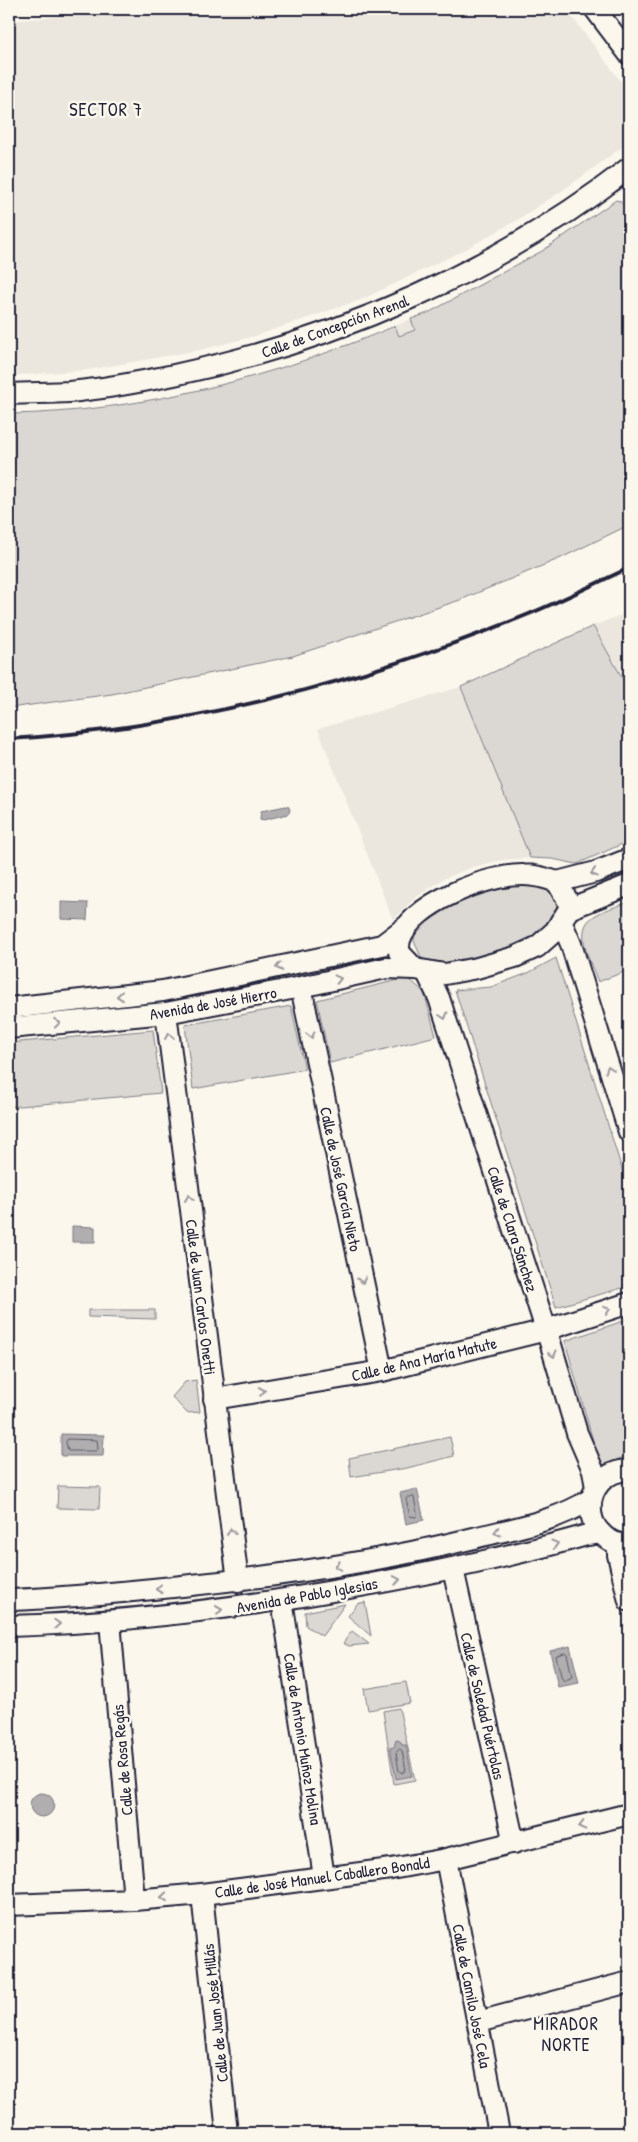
<svg xmlns="http://www.w3.org/2000/svg" width="638" height="2142" font-family="'Patrick Hand',sans-serif">
<style>
.built{fill:#ebe7df}
.green{fill:#dbd8d3;stroke:#7e7d87}
.water{fill:#b1aeb0;stroke:#787681}
.lines{fill:none;stroke-linecap:round;stroke-linejoin:round}
.shore{stroke:#5b5a6a;stroke-width:1}
.minor-casing{stroke:#22223b;stroke-width:24}
.minor{stroke:#fbf7ec;stroke-width:20}
.rail{stroke:#22223b;stroke-width:4}
.oneway{stroke:#99979c}
.labels{text-anchor:middle;dominant-baseline:central;stroke-width:5;stroke-linejoin:round;paint-order:stroke}
.street-label{font-size:16px;fill:#22223b;stroke:#fbf7ec}
.neighbourhood-label{font-size:18px;letter-spacing:1px;fill:#22223b;stroke:#fbf7ec}
</style>
<rect width="100%" height="100%" fill="#fbf7ec"/>
<filter id="ink" filterUnits="userSpaceOnUse"><feTurbulence type="fractalNoise" baseFrequency=".02" numOctaves="2"/><feDisplacementMap in="SourceGraphic" scale="10" xChannelSelector="R" yChannelSelector="G"/><feConvolveMatrix kernelMatrix="1 2 1 2 8 2 1 2 1" color-interpolation-filters="sRGB"/></filter>
<g filter="url(#ink)">
<g class="built">
<path d="M104,9H566L629,92V142L565,189L517,220L466,249L363,299L255,336L200,350L88,370L9,376V21L63,16Z"/>
<path d="M411,319L415,330L399,336L395,326Z"/>
<path d="M629,612V690L593,626Z"/>
<path d="M461,687L530,858L502,860L473,867L443,879L415,898L393,920L318,729Z"/>
</g>
<g class="green">
<path d="M616,200L620,201L629,213V525L561,558L460,600L293,656L112,694L9,708V414C142,412 274,377 395,326L399,336L415,330L411,319L428,313L542,251Z"/>
<path d="M593,626L629,690V841L577,864L552,859L530,858L461,687Z"/>
<path d="M527,883L546,888L553,895L557,904V914L544,931L514,950L457,965L430,964L421,957L414,941L415,933L419,924L429,915L477,890Z"/>
<path d="M629,902V970L598,982C592,965 572,930 593,917C603,910 618,906 629,902Z"/>
<path d="M385,953L386,956L382,959L165,1006L9,1022V1016Z"/>
<path d="M556,958L629,1192V1286L556,1307L455,990L491,987L528,973Z"/>
<path d="M409,979L424,992L436,1036L330,1063L317,1000L398,980Z"/>
<path d="M291,1006L305,1069L193,1089L185,1025Z"/>
<path d="M153,1030L161,1093L9,1107V1043Z"/>
<path d="M88,1310H155V1319L88,1317Z"/>
<path d="M629,1319V1458L624,1457L600,1466L565,1341Z"/>
<path d="M196,1380L200,1412L187,1413L172,1397L185,1382Z"/>
<path d="M450,1437L454,1456L407,1468L351,1477L349,1458Z"/>
<path d="M58,1486L100,1487L99,1509L57,1508Z"/>
<path d="M365,1602L371,1636L348,1616L357,1604Z"/>
<path d="M345,1604L322,1636L306,1626L305,1612Z"/>
<path d="M352,1631L369,1644L349,1646L343,1643Z"/>
<path d="M406,1682L410,1703L368,1710L364,1689Z"/>
<path d="M399,1708L415,1780L394,1784L383,1711Z"/>
</g>
<g class="water">
<path d="M286,806L289,807L290,811L288,814L263,820L260,819L261,811Z"/>
<path d="M61,902L88,903L87,920L61,919Z"/>
<path d="M72,1226L95,1227V1242H72Z"/>
<path d="M61,1434L104,1435L103,1456H61Z"/>
<path d="M417,1489L424,1520L406,1524L400,1493Z"/>
<path d="M570,1646L579,1683L558,1687L550,1651Z"/>
<path d="M396,1740L400,1741L402,1745H406L412,1776L396,1779L390,1748L394,1747Z"/>
<circle cx="42" cy="1805" r="12"/>
</g>
<g class="lines">
<g class="shore">
<path d="M68,1439L97,1440L98,1449L96,1451H68L66,1442Z"/>
<path d="M408,1497H414L417,1514L416,1517L410,1516L406,1499Z"/>
<path d="M565,1653L567,1654L572,1677L564,1681L562,1679L556,1656Z"/>
<path d="M400,1749L402,1751L406,1770L402,1773L399,1771L396,1753Z"/>
</g>
<defs>
<g id="minor">
<path d="M595,9L629,54"/>
<path d="M9,394C29,393 49,393 69,392C104,389 140,382 174,375C338,340 496,271 629,168"/>
<path d="M557,882L596,872L629,859"/>
<path d="M569,909L629,885"/>
<path d="M561,921L571,944L629,1132"/>
<path d="M426,971L439,998L551,1345L577,1433L593,1470L596,1488"/>
<path d="M301,987L382,1371"/>
<path d="M9,1008L163,991L382,945L407,926"/>
<path d="M166,1013L238,1581"/>
<path d="M9,1028L166,1013L301,987L386,968L415,969L445,974L477,968L515,957L537,947L555,931L569,909L568,901L557,882C546,878 536,875 524,875C489,874 411,903 400,940C399,943 399,948 399,952L415,969"/>
<path d="M214,1399L382,1371L546,1330L629,1303"/>
<path d="M629,1470C578,1472 578,1543 629,1545"/>
<path d="M618,1544V1555L629,1601"/>
<path d="M453,1569L514,1843"/>
<path d="M9,1600C67,1598 124,1592 182,1586C280,1576 378,1562 474,1538C514,1528 555,1522 591,1499"/>
<path d="M282,1600L324,1877"/>
<path d="M110,1621L134,1900"/>
<path d="M9,1626C125,1623 240,1608 355,1587C433,1573 510,1557 587,1535L601,1533"/>
<path d="M446,1859L499,2133"/>
<path d="M202,1894L227,2133"/>
<path d="M9,1905L134,1900L202,1894L391,1869L446,1859L629,1814"/>
<path d="M478,2022L629,1982"/>
</g>
</defs>
<use href="#minor" class="minor-casing"/>
<use href="#minor" class="minor"/>
<path class="rail" d="M9,739C185,729 366,681 529,614C563,600 596,583 629,568"/>
</g>
<defs><path id="oneway-chevron" d="M-2-3.5L2.5 0L-2 3.5" fill="none" stroke-width="1.6" stroke-linecap="round" stroke-linejoin="round" transform="scale(1.25)"/></defs>
<g class="oneway">
<use href="#oneway-chevron" transform="translate(594 873) rotate(163)"/>
<use href="#oneway-chevron" transform="translate(279 967) rotate(168)"/>
<use href="#oneway-chevron" transform="translate(338 979) rotate(-13)"/>
<use href="#oneway-chevron" transform="translate(120 996) rotate(174)"/>
<use href="#oneway-chevron" transform="translate(444 1016) rotate(72)"/>
<use href="#oneway-chevron" transform="translate(57 1023) rotate(-5)"/>
<use href="#oneway-chevron" transform="translate(311 1035) rotate(78)"/>
<use href="#oneway-chevron" transform="translate(169 1036) rotate(-97)"/>
<use href="#oneway-chevron" transform="translate(609 1069) rotate(-108)"/>
<use href="#oneway-chevron" transform="translate(189 1198) rotate(-97)"/>
<use href="#oneway-chevron" transform="translate(362 1280) rotate(78)"/>
<use href="#oneway-chevron" transform="translate(607 1310) rotate(-18)"/>
<use href="#oneway-chevron" transform="translate(553 1354) rotate(74)"/>
<use href="#oneway-chevron" transform="translate(262 1391) rotate(-9)"/>
<use href="#oneway-chevron" transform="translate(231 1532) rotate(-97)"/>
<use href="#oneway-chevron" transform="translate(497 1532) rotate(166)"/>
<use href="#oneway-chevron" transform="translate(555 1544) rotate(-16)"/>
<use href="#oneway-chevron" transform="translate(338 1566) rotate(170)"/>
<use href="#oneway-chevron" transform="translate(397 1580) rotate(-10)"/>
<use href="#oneway-chevron" transform="translate(159 1589) rotate(174)"/>
<use href="#oneway-chevron" transform="translate(219 1610) rotate(-8)"/>
<use href="#oneway-chevron" transform="translate(57 1624) rotate(-3)"/>
<use href="#oneway-chevron" transform="translate(582 1826) rotate(166)"/>
<use href="#oneway-chevron" transform="translate(164 1897) rotate(175)"/>
</g>
</g>
<g class="labels">
<g class="street-label">
<text transform="translate(335 326) rotate(-20)">Calle de Concepción Arenal</text>
<text transform="translate(213 1003) rotate(-10)">Avenida de José Hierro</text>
<text transform="translate(341 1179) rotate(78)">Calle de José García Nieto</text>
<text transform="translate(513 1229) rotate(72)">Calle de Clara Sánchez</text>
<text transform="translate(201 1297) rotate(83)">Calle de Juan Carlos Onetti</text>
<text transform="translate(424 1359) rotate(-13)">Calle de Ana María Matute</text>
<text transform="translate(307 1595) rotate(-10)">Avenida de Pablo Iglesias</text>
<text transform="translate(483 1706) rotate(77)">Calle de Soledad Puértolas</text>
<text transform="translate(303 1739) rotate(81)">Calle de Antonio Muñoz Molina</text>
<text transform="translate(122 1760) rotate(-95)">Calle de Rosa Regás</text>
<text transform="translate(322 1877) rotate(-8)">Calle de José Manuel Caballero Bonald</text>
<text transform="translate(472 1996) rotate(79)">Calle de Camilo José Cela</text>
<text transform="translate(215 2013) rotate(-96)">Calle de Juan José Millás</text>
</g>
<g class="neighbourhood-label">
<text x="106" y="109">SECTOR 7</text>
<text x="566" y="2023">MIRADOR<tspan x="566" dy="21">NORTE</tspan></text>
</g>
</g>
<rect width="638" height="2142" fill="none" stroke="#fbf7ec" stroke-width="30"/>
<rect x="15" y="15" width="608" height="2112" fill="none" stroke="#22223b" stroke-width="2" filter="url(#ink)"/>
</svg>
